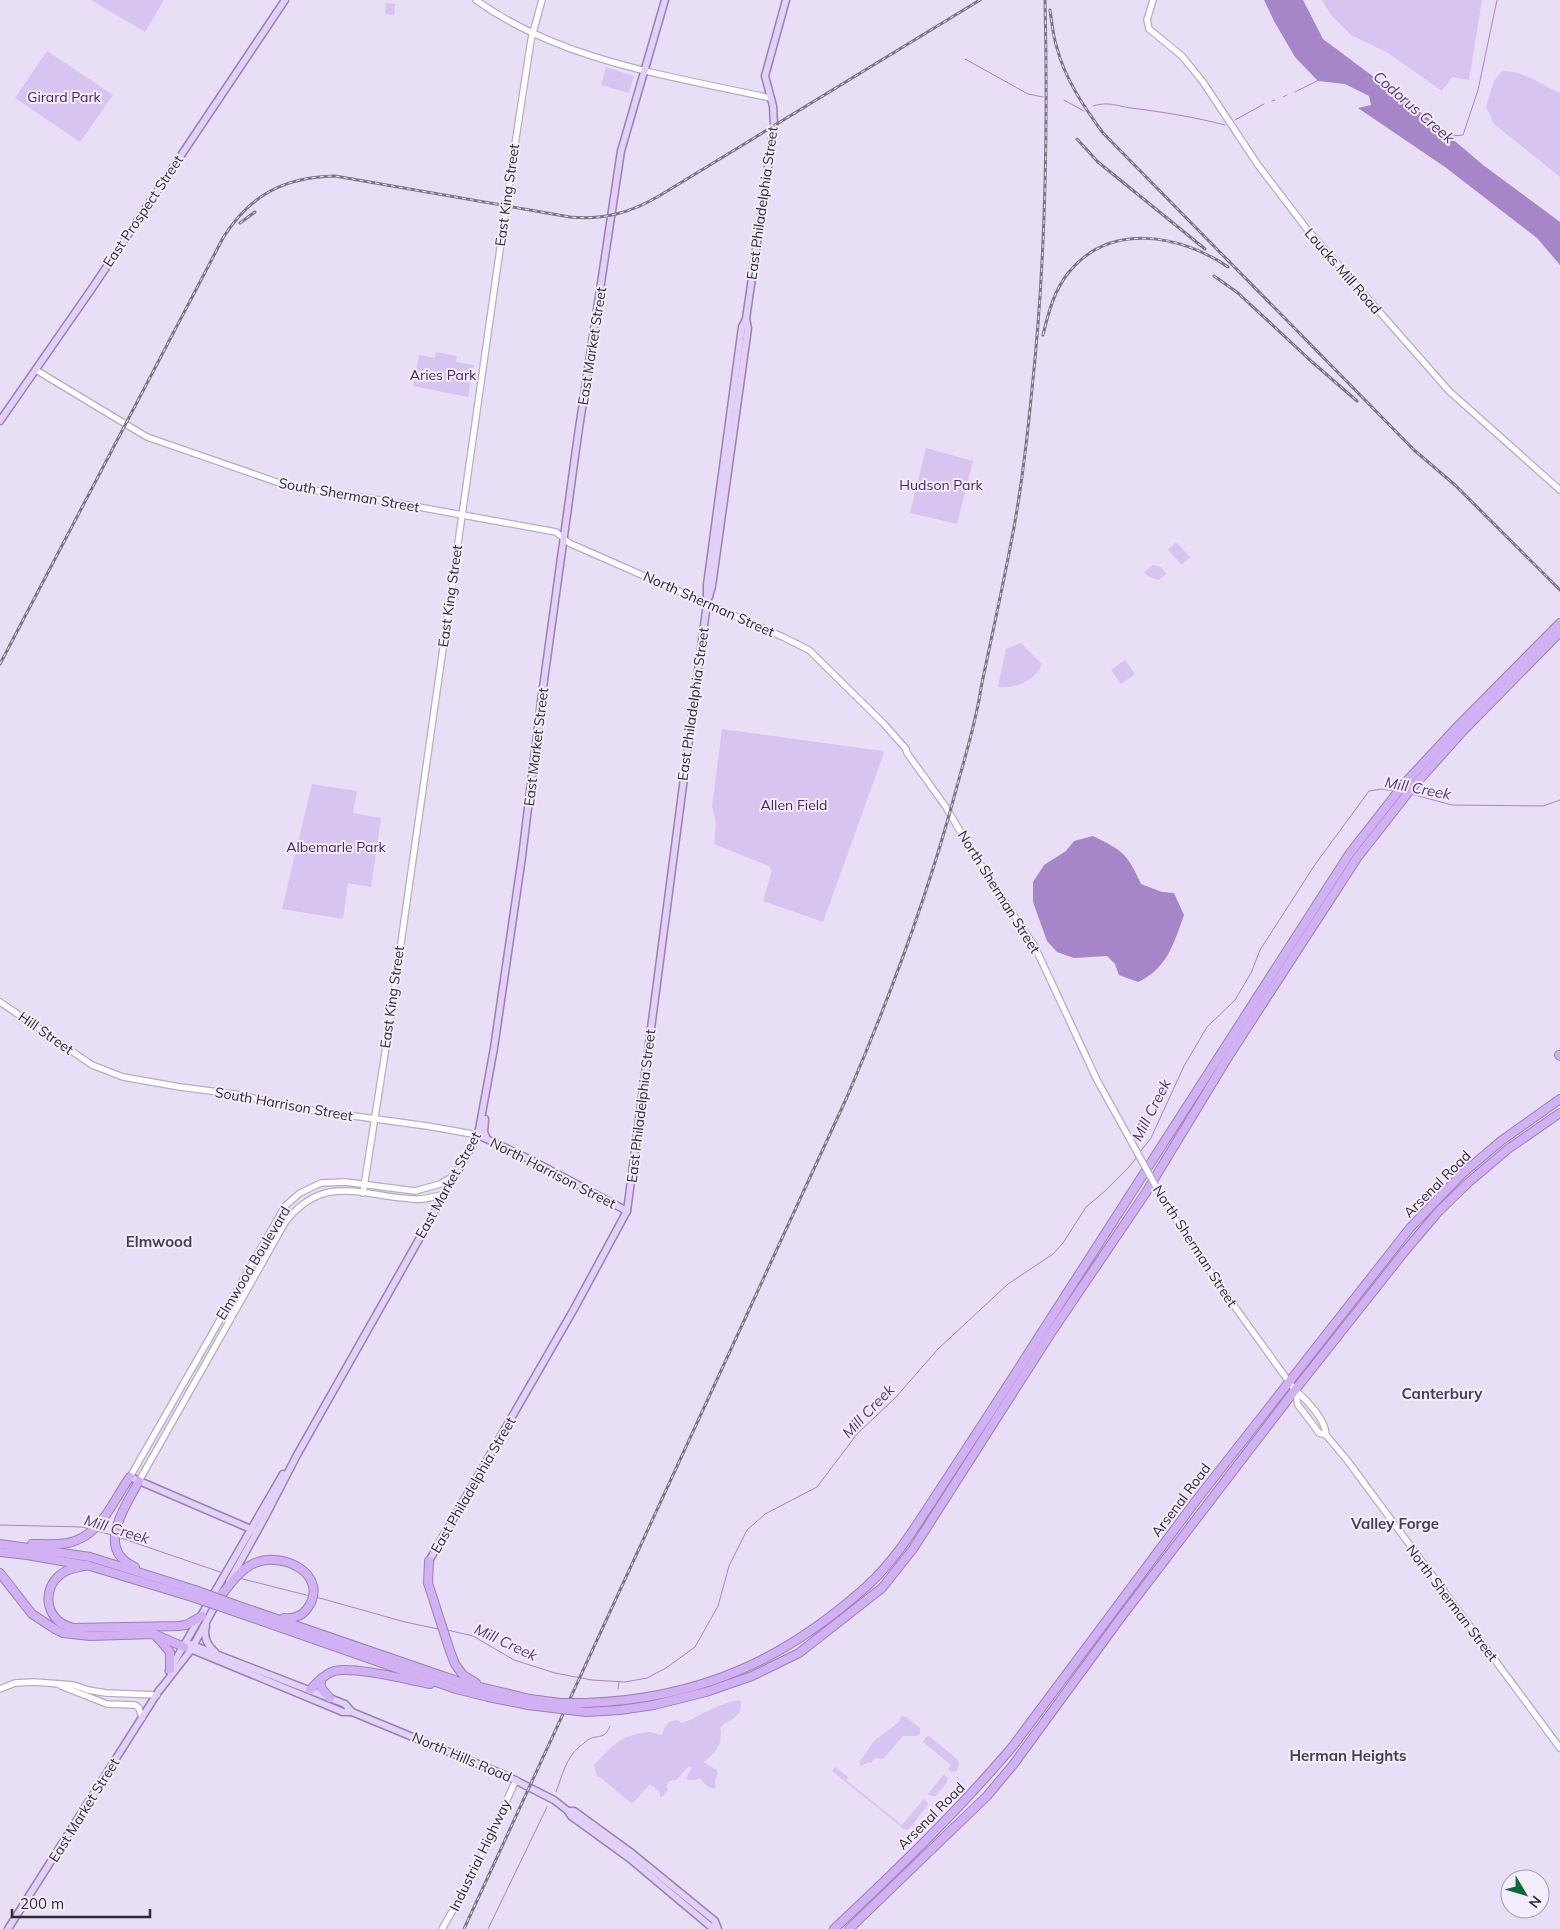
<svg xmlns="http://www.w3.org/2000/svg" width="1560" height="1929" font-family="Mulish,sans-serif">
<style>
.green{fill:#d8c4f1}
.water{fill:#a685c8}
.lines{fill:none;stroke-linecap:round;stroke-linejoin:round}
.stream{stroke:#a685c8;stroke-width:1}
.secondary-casing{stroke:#b6acc3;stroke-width:8}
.primary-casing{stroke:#9882b0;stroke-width:9}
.highway-casing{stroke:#9882b0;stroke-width:10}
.secondary{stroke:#fff;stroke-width:5.5}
.primary{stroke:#e3d0f8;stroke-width:6}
.highway{stroke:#d1b1f4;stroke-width:8}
.rail-casing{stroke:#7c7584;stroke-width:3}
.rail{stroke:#f3edfb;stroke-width:1;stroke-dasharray:4;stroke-linecap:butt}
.secondary-bridge-casing{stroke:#b6acc3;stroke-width:8;stroke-linecap:butt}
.highway-bridge-casing{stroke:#9882b0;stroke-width:10;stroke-linecap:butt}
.secondary-bridge{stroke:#fff;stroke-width:5.5}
.highway-bridge{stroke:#d1b1f4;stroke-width:8}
.labels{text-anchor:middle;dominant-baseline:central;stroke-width:4;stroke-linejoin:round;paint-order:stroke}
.park-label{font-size:14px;fill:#4d2170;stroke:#f3edfb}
.street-label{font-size:14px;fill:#2e2a33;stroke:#f3edfb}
.water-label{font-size:15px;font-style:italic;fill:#5c3282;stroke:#f3edfb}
.neighbourhood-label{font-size:15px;font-weight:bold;fill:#473e51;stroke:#f3edfb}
</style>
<rect width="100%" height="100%" fill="#e8def6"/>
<g class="green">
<path d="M91,0H164L145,32Z"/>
<path d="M1322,0H1482L1469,80L1452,77L1442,91L1388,53L1351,35L1331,15Z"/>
<path d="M386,3L395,4L394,15L385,14Z"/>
<path d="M47,51L113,95L80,142L15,98Z"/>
<path d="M606,67L634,76L629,93L601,85Z"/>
<path d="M1502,71C1524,71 1541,84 1560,93V177L1494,124L1486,107L1494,81Z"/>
<path d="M436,352L457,356L456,362L474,365L468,397L413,386L419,355L435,358Z"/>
<path d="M926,448L973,461L957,524L910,513Z"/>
<path d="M1176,542L1190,557L1182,565L1168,550Z"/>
<path d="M1153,565L1161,567L1166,574L1159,580L1147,576L1144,572Z"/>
<path d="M1021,643L1042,664C1035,681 1016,689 998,687L1006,649Z"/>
<path d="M1125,660L1135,674L1121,684L1111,670Z"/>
<path d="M722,729L882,751L884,753L823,922L763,901L772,871L769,866L714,844L716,823L712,806Z"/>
<path d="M312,784L357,791L353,813L381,818L371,887L348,883L343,919L282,909Z"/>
<path d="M740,1700C744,1719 730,1717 720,1728C724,1742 715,1755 703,1762L717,1770L718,1773L715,1781L716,1788C709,1790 704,1783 700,1778L694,1780H688L686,1778L692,1768L689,1766L676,1780L669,1781L666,1786L668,1790L662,1797H660V1792L650,1784L634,1802L631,1803L601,1778L597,1776L594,1765C612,1745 623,1734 650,1732C654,1732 658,1735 662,1735C664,1726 668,1720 678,1720L681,1723C693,1720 697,1715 708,1711C717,1706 730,1702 740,1700Z"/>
<path d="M901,1716L906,1717L920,1728V1734L917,1736H903L883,1759L875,1758L871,1763L869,1762L861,1766L859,1763L874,1741L899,1722Z"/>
<path d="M929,1736L958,1760L959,1765L956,1771L951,1772L948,1769L951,1765L923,1742L926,1737Z"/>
<path d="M835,1767L848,1777L846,1780L902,1825L924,1799L928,1803L927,1806L908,1830L904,1829L832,1771Z"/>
<path d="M944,1774L948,1778L947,1782L936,1796H931L928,1794Z"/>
</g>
<g class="water">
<path d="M1264,0H1303L1323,39L1422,113L1483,165L1560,222V265L1537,238L1445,167L1358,108L1371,105L1369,96L1345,84L1318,81L1295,57L1274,21Z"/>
<path d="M1093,836C1123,851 1127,853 1141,884L1162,892L1174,893L1184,915C1174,943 1167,969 1138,982L1119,975L1115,964L1107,956L1074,958L1057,952L1047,941L1033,902V882L1044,865L1066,851L1074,841Z"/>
</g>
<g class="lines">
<g class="stream">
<path d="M965,59L1028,94L1043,97"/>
<path d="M1295,92L1319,80"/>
<path d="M1283,97L1287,95"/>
<path d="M1064,100L1084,111"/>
<path d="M1272,101L1275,100"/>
<path d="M1093,106C1109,101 1116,106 1131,108C1163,112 1194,117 1225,125"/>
<path d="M1235,120L1264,104"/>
<path d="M1451,136L1463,135L1478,90L1497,0"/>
<path d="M1411,794L1452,805L1543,806L1560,800"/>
<path d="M1140,1152L1151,1138L1184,1066L1207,1027L1235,1000L1251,973L1260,950L1314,866L1369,791L1381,789L1395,791"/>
<path d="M0,1525L82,1527L90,1529"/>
<path d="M97,1531L112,1535"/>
<path d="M118,1537L223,1573"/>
<path d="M239,1578L310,1596"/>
<path d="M316,1597L405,1622L438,1629"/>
<path d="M447,1630L473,1636L514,1660L555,1673L592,1680L625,1682L647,1678L666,1668L695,1647L718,1606L729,1566L747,1530L765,1514L817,1487L857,1434L896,1397L938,1349L1008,1284L1053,1254L1063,1243L1086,1207L1105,1191L1129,1167L1136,1158"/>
<path d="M618,1689L619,1682"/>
<path d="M556,1792C562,1776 566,1758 579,1747C583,1744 588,1739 592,1738C602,1735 605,1738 610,1726"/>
<path d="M488,1929L547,1807"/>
</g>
<defs>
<g id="secondary">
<path d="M476,0C560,61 671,76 770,98"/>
<path d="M1153,0L1147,20L1149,29L1182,56L1203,82L1258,165L1306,228L1449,391L1560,490"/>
<path d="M36,370L147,437L291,487L380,500L556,532L569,543L783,637L809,650L884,724L906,749L907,753L946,807L971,850L1035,947L1097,1080L1132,1143"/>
<path d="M0,1002L92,1065L123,1077L180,1087L234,1094L310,1110L427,1126L478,1135"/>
<path d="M1159,1192C1200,1261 1248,1325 1295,1390C1306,1399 1326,1420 1326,1435"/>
<path d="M363,1193L388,1034L514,151L531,40L542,0"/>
<path d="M1295,1390L1298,1405L1308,1418L1319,1433L1326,1435L1347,1460L1560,1748"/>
<path d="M130,1477L285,1206L300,1193L321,1183L345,1182L415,1191L440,1184L455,1175"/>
<path d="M139,1481L286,1221C325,1173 361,1196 413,1199C424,1200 434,1197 444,1194"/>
<path d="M61,1686L107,1704L135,1705L139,1708L142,1718"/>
<path d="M0,1689L15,1683L34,1682L74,1685L88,1690L106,1693L157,1695"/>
<path d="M442,1929L468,1884L516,1780"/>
</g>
<g id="primary">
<path d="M0,421L93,287L285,0"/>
<path d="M709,597L712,586L748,328L746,319"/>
<path d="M485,1119L484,1132L487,1139"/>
<path d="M478,1135L529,1159L627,1211"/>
<path d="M130,1477L253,1530"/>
<path d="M429,1561L574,1309L627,1211L707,603V585L742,327L746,319L774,126L773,106L765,76L786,0"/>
<path d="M229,1582L265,1517L297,1455L478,1135L494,1048L522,857L541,702L578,435L621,151L665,0"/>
<path d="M206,1626C203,1637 207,1645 215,1652"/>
<path d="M190,1644L345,1704L352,1712"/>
<path d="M188,1648L343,1712H352L507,1776L554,1800L568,1811L571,1816L629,1858L710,1926L716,1927"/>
<path d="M169,1671L283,1474"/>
<path d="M159,1691L191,1650L217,1602"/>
<path d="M568,1811H574L633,1854L715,1921L718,1929"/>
<path d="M8,1929L160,1689"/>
</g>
<g id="highway">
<path d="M1559,1055L1560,1056"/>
<path d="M0,1544L90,1557L195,1590"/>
<path d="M32,1544C43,1544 57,1545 68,1543C101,1536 112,1502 130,1477"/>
<path d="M0,1552L27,1555L90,1566L192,1597"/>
<path d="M429,1561L428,1583L450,1651L455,1664L463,1675L476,1683"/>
<path d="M87,1565C81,1567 74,1568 68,1570C46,1580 41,1608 61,1623C64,1625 69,1626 72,1628L179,1626L186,1625L202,1616"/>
<path d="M135,1567C94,1549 126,1506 139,1481"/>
<path d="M0,1573L32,1614L55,1629L63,1633L90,1636L154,1634L184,1647"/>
<path d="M222,1594C231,1584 237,1573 249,1566C280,1547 332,1575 307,1609C301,1617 293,1619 284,1618"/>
<path d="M239,1606L463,1683L530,1699"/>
<path d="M236,1612L456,1689L488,1697L528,1705"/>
<path d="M157,1637L170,1652V1669"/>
<path d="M321,1679V1688L330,1698"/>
<path d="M310,1690C316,1683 325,1674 334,1671C354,1666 409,1680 430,1684"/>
<path d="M586,1703C698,1699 784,1661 867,1586C896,1560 917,1524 939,1491C970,1443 1002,1395 1033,1346C1139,1182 1245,1018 1350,853L1404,784L1458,726L1560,623"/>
<path d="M586,1712L620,1710L654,1705L706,1692L752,1676L799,1653L882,1588L913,1549L1051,1333L1145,1194L1230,1054L1357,858L1411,789L1463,731L1560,632"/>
<path d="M834,1929C896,1871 958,1811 1013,1746L1198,1498L1410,1228L1462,1174L1501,1141L1560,1099"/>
<path d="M849,1929L987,1796L1013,1765L1122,1616L1295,1390L1405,1251L1439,1211L1469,1182L1508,1149L1560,1113"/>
</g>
</defs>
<use href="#secondary" class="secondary-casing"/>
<use href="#primary" class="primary-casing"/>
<use href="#highway" class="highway-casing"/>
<use href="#secondary" class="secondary"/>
<use href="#primary" class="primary"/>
<use href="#highway" class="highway"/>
<defs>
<g id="rail">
<path d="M1050,10C1052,23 1053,36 1057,48C1065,79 1084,107 1103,133L1414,450L1455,485L1560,590"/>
<path d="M1077,139L1098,162L1205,249"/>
<path d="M240,223L255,212"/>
<path d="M1214,276L1238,293L1311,361L1357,401"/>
<path d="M1043,335C1048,314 1054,290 1069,272C1110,222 1180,234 1228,267"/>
<path d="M0,664L223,238C250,195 284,177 335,176L570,217C604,220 630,213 659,196L980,0"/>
<path d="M464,1929L847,1097C890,997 928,895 956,790C965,756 976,723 981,688C991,639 1002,591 1011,543C1021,493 1027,441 1032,389C1046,260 1048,130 1045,0"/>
</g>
</defs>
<use href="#rail" class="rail-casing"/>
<use href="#rail" class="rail"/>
<defs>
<path id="secondary-bridge" d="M1132,1143L1159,1192"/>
<g id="highway-bridge">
<path d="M195,1590L239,1606"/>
<path d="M192,1597L236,1612"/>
<path d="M530,1699L560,1703H586"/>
<path d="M528,1705L586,1712"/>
</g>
</defs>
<use href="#secondary-bridge" class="secondary-bridge-casing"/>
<use href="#highway-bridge" class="highway-bridge-casing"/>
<use href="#secondary-bridge" class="secondary-bridge"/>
<use href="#highway-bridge" class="highway-bridge"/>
</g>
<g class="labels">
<g class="park-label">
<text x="64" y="97">Girard Park</text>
<text x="443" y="375">Aries Park</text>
<text x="941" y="485">Hudson Park</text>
<text x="794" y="805">Allen Field</text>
<text x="336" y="847">Albemarle Park</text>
</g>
<g class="street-label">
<text transform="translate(507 195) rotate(-82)">East King Street</text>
<text transform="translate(762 203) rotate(-82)">East Philadelphia Street</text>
<text transform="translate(143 211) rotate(-56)">East Prospect Street</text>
<text transform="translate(1343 271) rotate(49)">Loucks Mill Road</text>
<text transform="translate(592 346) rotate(-81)">East Market Street</text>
<text transform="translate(349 495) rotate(10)">South Sherman Street</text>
<text transform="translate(450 596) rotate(-82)">East King Street</text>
<text transform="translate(709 604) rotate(24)">North Sherman Street</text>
<text transform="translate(693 704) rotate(-82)">East Philadelphia Street</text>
<text transform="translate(536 747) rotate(-83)">East Market Street</text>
<text transform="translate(999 892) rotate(58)">North Sherman Street</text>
<text transform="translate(392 997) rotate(-82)">East King Street</text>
<text transform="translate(46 1033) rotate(35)">Hill Street</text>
<text transform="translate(284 1104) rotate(10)">South Harrison Street</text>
<text transform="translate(641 1106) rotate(-83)">East Philadelphia Street</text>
<text transform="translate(553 1173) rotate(27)">North Harrison Street</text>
<text transform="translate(1437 1184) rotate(-45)">Arsenal Road</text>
<text transform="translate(448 1185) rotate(-61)">East Market Street</text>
<text transform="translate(1195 1246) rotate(57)">North Sherman Street</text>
<text transform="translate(253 1263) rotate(-59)">Elmwood Boulevard</text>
<text transform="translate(473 1485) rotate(-60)">East Philadelphia Street</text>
<text transform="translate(1181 1500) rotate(-53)">Arsenal Road</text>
<text transform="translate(1452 1603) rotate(53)">North Sherman Street</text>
<text transform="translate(462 1757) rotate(23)">North Hills Road</text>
<text transform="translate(84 1810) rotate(-58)">East Market Street</text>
<text transform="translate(931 1816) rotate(-45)">Arsenal Road</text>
<text transform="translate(480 1855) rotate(-64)">Industrial Highway</text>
</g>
<g class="water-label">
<text transform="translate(1414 107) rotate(41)">Codorus Creek</text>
<text transform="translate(1418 788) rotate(11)">Mill Creek</text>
<text transform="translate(1151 1110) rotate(-63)">Mill Creek</text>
<text transform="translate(868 1411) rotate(-46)">Mill Creek</text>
<text transform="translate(117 1529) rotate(17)">Mill Creek</text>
<text transform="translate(506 1642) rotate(25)">Mill Creek</text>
</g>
<g class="neighbourhood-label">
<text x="159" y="1241">Elmwood</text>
<text x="1442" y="1393">Canterbury</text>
<text x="1395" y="1523">Valley Forge</text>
<text x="1348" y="1755">Herman Heights</text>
</g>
</g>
<g transform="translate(1525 1894) rotate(128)"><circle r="24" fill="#f3edfb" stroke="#a49fab"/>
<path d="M0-4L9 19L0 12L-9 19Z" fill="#09693d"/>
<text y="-8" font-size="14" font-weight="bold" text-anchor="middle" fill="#2e2a33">N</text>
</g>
<path d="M12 1909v8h138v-8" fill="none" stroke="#2e2a33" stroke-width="2.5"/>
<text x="20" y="1909" font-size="15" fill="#2e2a33" stroke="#f3edfb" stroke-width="4" paint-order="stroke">200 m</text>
</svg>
